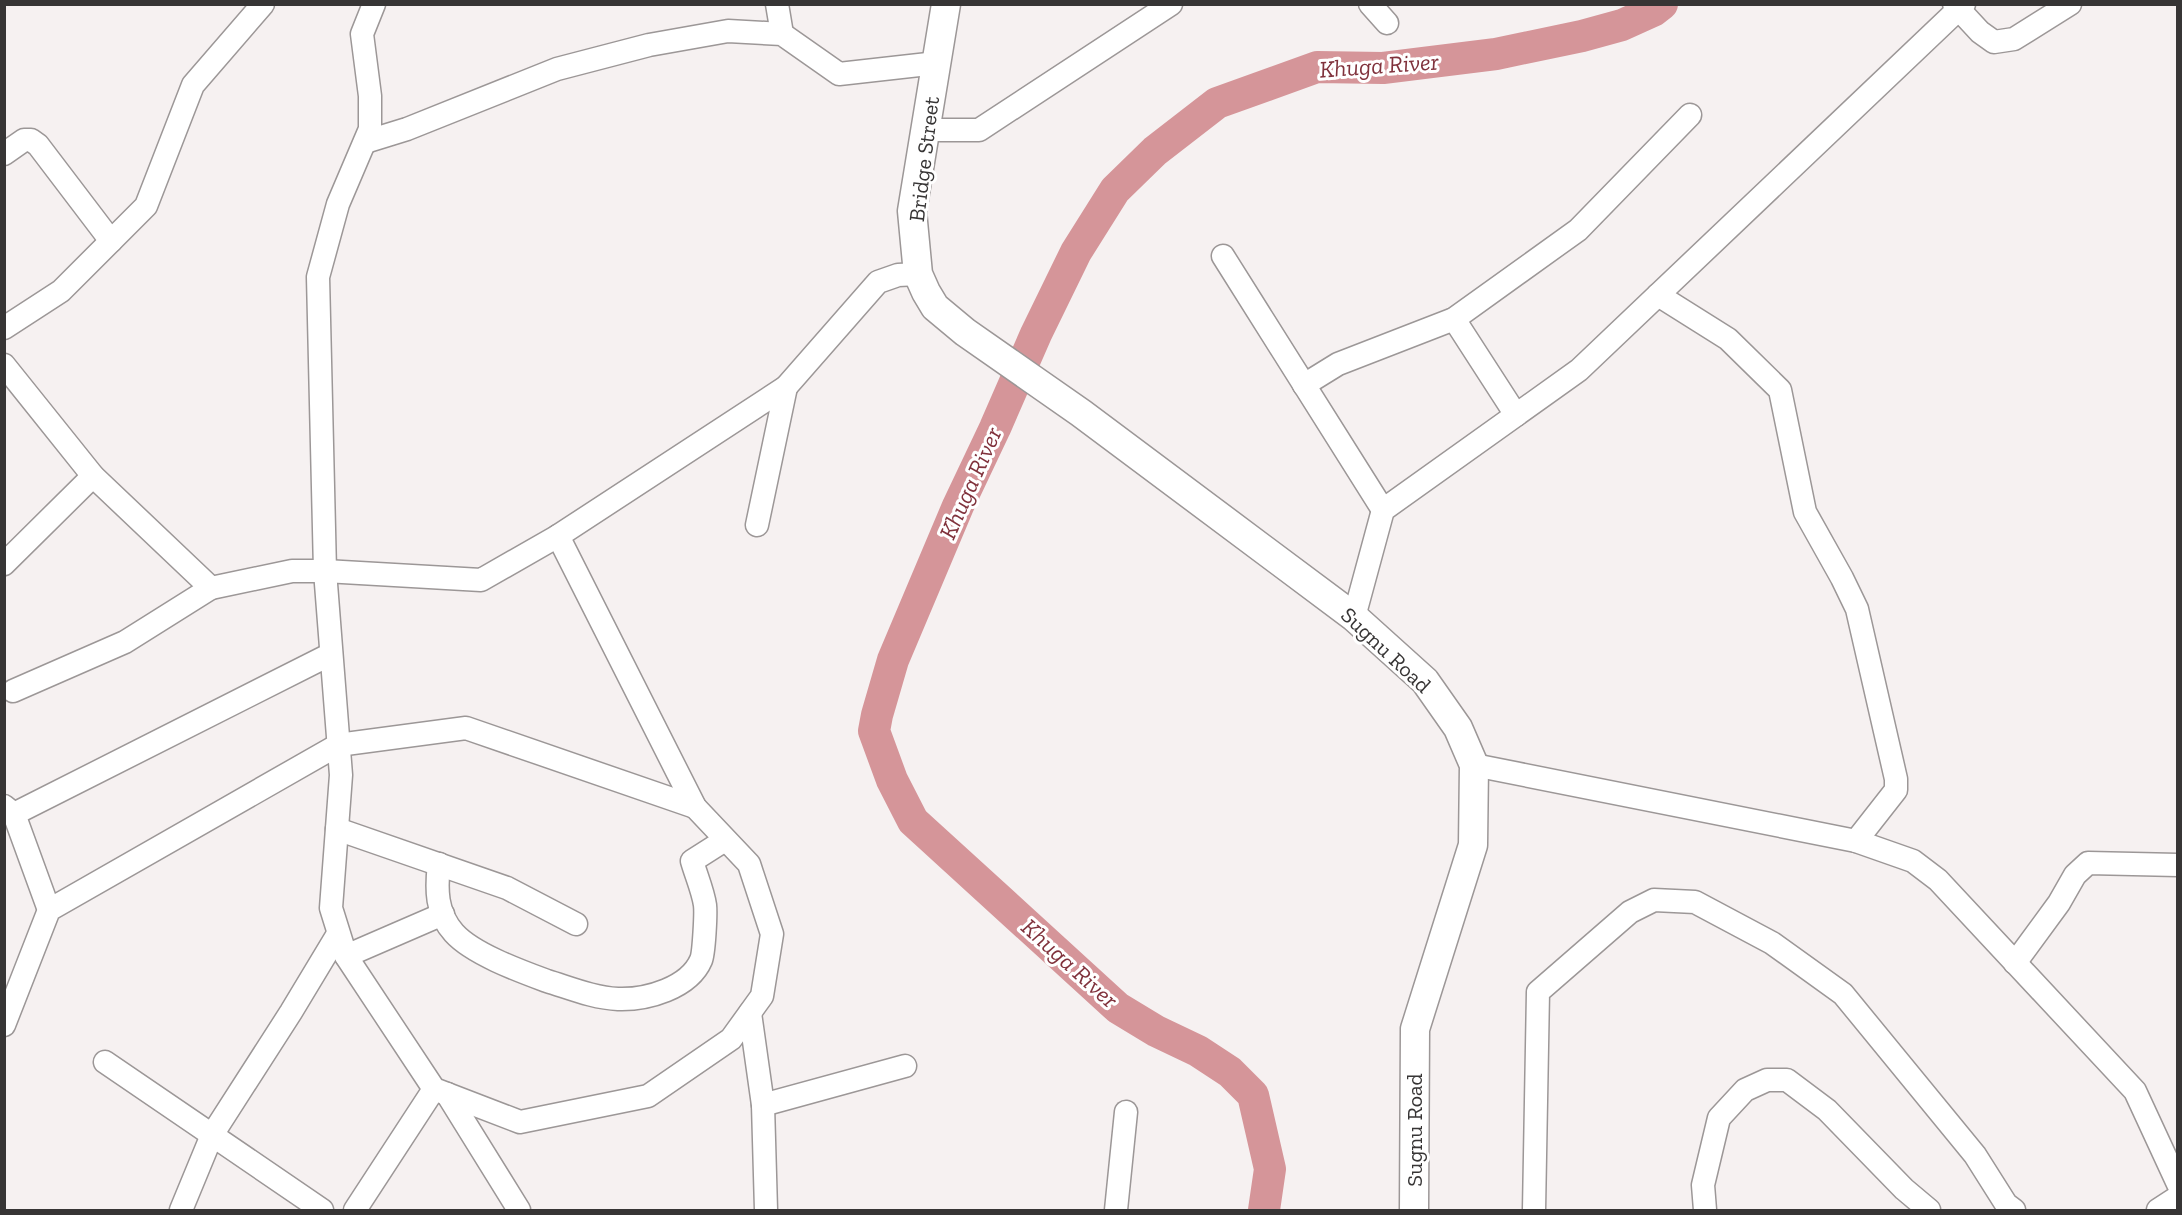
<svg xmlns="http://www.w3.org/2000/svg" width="2182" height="1215" font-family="'Zilla Slab',serif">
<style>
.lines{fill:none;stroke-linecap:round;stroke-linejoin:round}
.river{stroke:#d59599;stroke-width:32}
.minor-casing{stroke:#9c9797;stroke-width:25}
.major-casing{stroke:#9c9797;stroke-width:31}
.minor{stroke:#fff;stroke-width:22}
.major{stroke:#fff;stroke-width:28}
.labels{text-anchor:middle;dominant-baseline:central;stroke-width:6;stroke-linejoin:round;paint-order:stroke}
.street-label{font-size:22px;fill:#373535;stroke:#fff}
.water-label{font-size:24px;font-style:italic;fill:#80323c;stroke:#fff}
</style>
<rect width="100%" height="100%" fill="#f6f1f1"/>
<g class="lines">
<path class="river" d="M1264,1210L1270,1169L1253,1095L1230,1072L1198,1051L1156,1031L1118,1008L913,821L892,780L874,731L877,715L893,660L958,506L995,428L1036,334L1076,252L1115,190L1155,151L1217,103L1317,67L1383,68L1496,54L1582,36L1622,25L1653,11L1662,4"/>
<defs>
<g id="minor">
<path d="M374,4L362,34L370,96V129L338,204L318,277L325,571L341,775L331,908L346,956L434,1089L520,1122L648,1096L731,1039L762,996L772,934L749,864L695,807L558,536"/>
<path d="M777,4L782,34"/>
<path d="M1370,4L1387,23"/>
<path d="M1954,4L1980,32L1994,42L2014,39L2070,4"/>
<path d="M926,130H979L1171,4"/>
<path d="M365,142L407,129L557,69L649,45L728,31L782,34L839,74L937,63"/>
<path d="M4,154L24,140H31L38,145L111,241"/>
<path d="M1223,256L1383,510"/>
<path d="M1658,295L1728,339L1780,390L1805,512L1842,578L1857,609L1896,779V790L1856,841"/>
<path d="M1454,319L1516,415"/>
<path d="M4,328L61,291L146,206L193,85L263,4"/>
<path d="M4,365L93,476L211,588L292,571H325L481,580L558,536L786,387L878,282L898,275L918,274"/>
<path d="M1304,385L1338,364L1454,319L1578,230L1690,115"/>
<path d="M757,525L786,387"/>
<path d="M4,564L93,476"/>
<path d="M1354,617L1383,510L1579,370L1964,4"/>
<path d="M13,691L125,642L211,588"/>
<path d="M1474,765L1856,841L1913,861L1938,880L2135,1091L2178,1184"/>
<path d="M4,806L14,814L49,910"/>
<path d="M14,814L331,654"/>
<path d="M337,829L507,888L576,924"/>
<path d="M439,864C436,889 436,913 454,933C473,954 520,971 547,981C570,988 594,998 618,999C647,1000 689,988 701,960C704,953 706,913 705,905C703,891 696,875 692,861L725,840"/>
<path d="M346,956L443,914"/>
<path d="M2015,963L2059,903L2075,875L2088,863L2178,865"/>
<path d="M750,1013L763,1105L766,1210"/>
<path d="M4,1025L49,910L338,745L466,728L695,807"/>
<path d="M105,1062L322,1210"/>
<path d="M447,1094L519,1210"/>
<path d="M763,1105L905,1066"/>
<path d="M181,1210L212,1135L291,1012L338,934"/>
<path d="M355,1210L434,1089"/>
<path d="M1116,1210L1126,1112"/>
<path d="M1534,1210L1538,992L1630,912L1654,900L1695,902L1772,943L1843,994L1975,1155L2006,1204L2014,1210"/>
<path d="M1705,1210L1703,1185L1719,1118L1745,1090L1767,1080H1787L1827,1110L1904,1189L1929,1210"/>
<path d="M2158,1210L2178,1197"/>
</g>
<path id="major" d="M946,4L912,211L918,274L926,292L935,307L965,332L1081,413L1354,617L1425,681L1458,728L1474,765L1473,845L1415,1029L1414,1210"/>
</defs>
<use href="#minor" class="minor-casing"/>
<use href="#major" class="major-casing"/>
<use href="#minor" class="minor"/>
<use href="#major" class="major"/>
</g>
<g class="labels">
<g class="street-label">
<text transform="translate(924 159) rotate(-83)">Bridge Street</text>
<text transform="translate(1386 650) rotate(43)">Sugnu Road</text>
<text transform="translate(1414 1130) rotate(-90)">Sugnu Road</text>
</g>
<g class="water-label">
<text transform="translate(1379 65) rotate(-4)">Khuga River</text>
<text transform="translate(970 483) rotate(-66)">Khuga River</text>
<text transform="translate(1070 963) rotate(42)">Khuga River</text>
</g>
</g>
<rect width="2182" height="1215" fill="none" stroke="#373535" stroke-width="12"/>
</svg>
